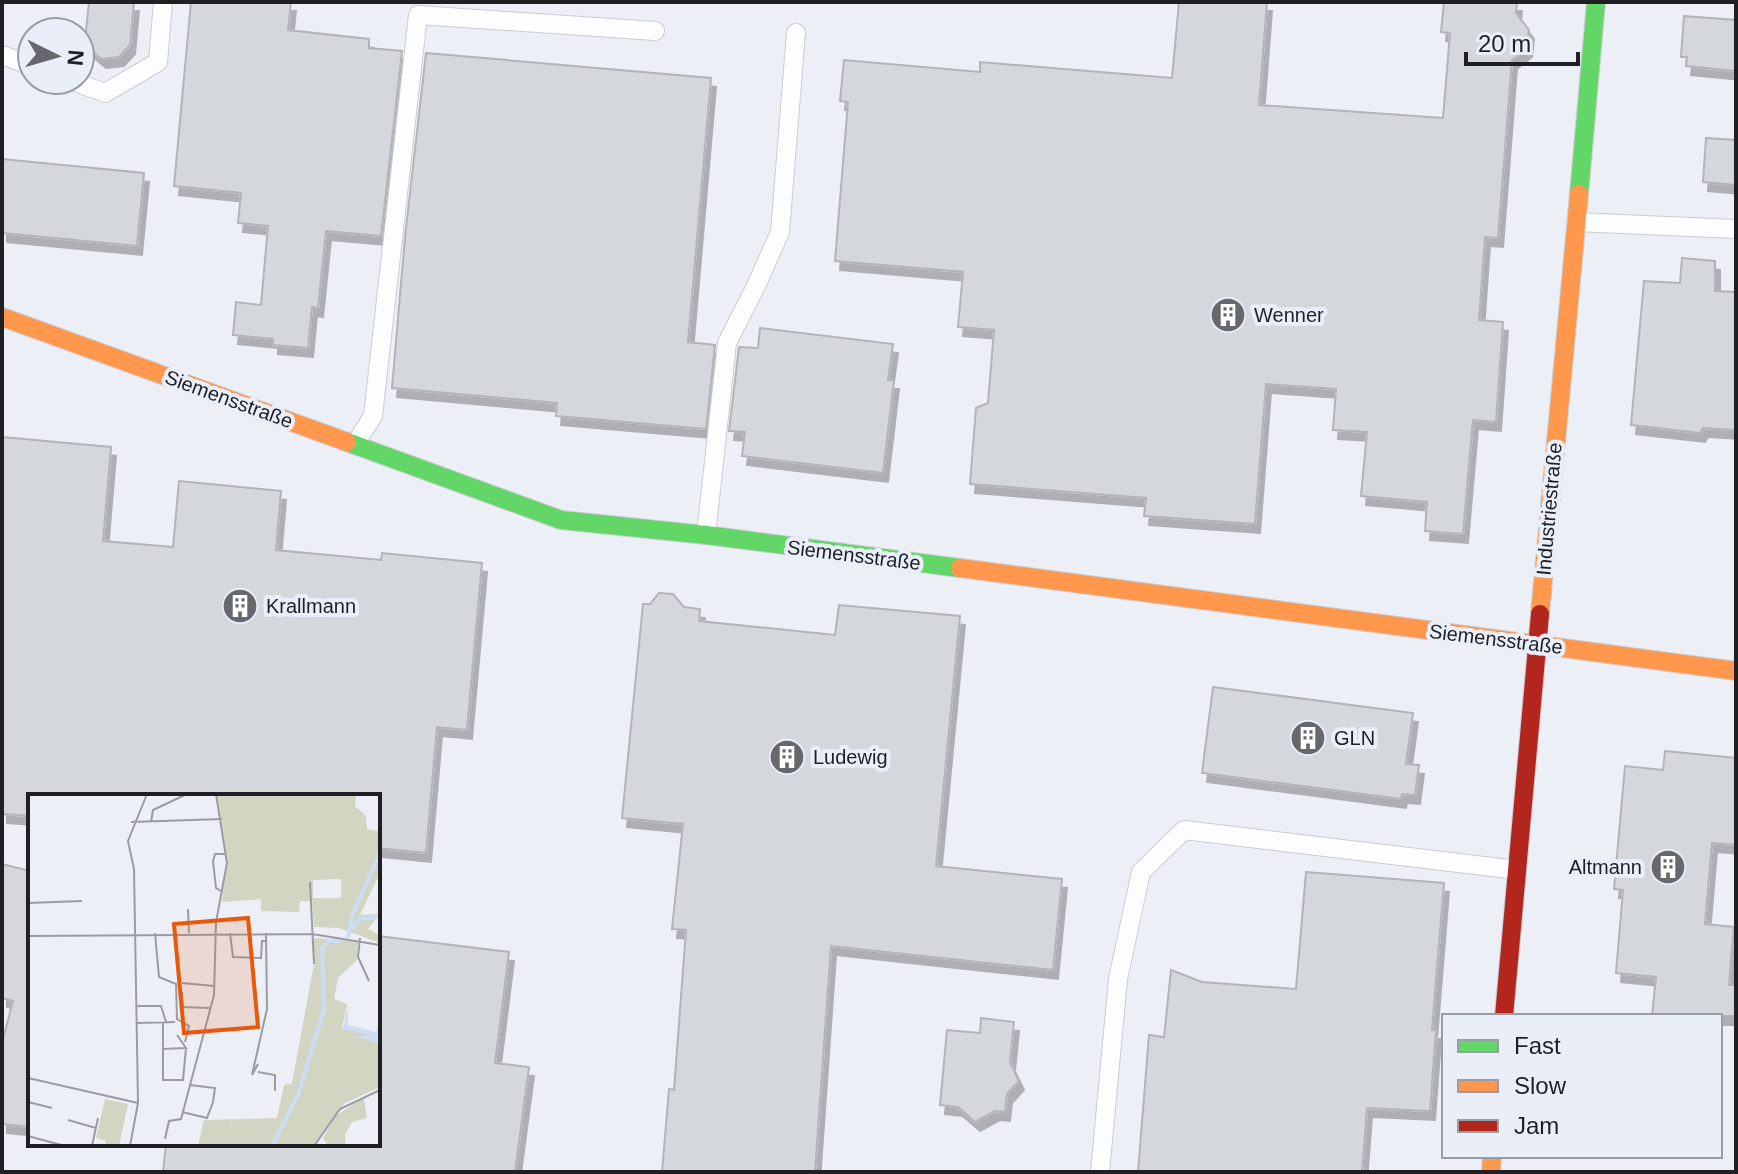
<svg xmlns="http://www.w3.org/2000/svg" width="1738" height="1174" font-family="Helvetica,sans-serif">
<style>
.building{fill:#d4d7dc;stroke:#b2b4b9;stroke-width:2;filter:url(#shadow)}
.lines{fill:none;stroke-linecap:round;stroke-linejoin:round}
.lane-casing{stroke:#cacdd2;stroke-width:20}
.fast-casing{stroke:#cacdd2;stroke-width:20}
.slow-casing{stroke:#cacdd2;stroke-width:20}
.jam-casing{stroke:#cacdd2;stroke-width:20}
.lane{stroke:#fcfdfe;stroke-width:18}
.fast{stroke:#63d668;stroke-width:18}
.slow{stroke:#ff974d;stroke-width:18}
.jam{stroke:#b3261e;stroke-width:18}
.labels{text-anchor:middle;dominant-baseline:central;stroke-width:8;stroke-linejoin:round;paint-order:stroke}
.poi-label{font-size:20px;fill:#1e2024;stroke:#e9eef9;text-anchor:start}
.street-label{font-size:20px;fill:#1e2024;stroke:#e9eef9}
.inset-river{fill:none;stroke:#ccdef5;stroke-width:4}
.inset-road{fill:none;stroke:#9a9ca2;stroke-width:2}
.view{fill:#e8590c;fill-opacity:0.15;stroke:#e8590c;stroke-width:4}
.inset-edge{fill:none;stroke:#1e2024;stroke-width:4}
</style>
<defs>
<filter id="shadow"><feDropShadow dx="5" dy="9" stdDeviation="0" flood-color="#0004"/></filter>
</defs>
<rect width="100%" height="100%" fill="#eceff6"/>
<g class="building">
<path d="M89,2H134L130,45L119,57L101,59L88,48L85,40Z"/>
<path d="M191,2H291L288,30L369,39V48L402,51L381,236L326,231L318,308L312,307L308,348L273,345V339L233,335L236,302L261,305L268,226L238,223L241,193L174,186Z"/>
<path d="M1179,2H1267L1259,105L1443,118L1450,33L1441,32L1444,2H1517L1516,13L1529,30L1527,48L1512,60L1498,238L1485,237L1479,320L1503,322L1496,422L1473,420L1463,534L1425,531L1427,502L1361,496L1367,432L1333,430L1336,389L1266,384L1255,524L1144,516L1146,498L970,484L976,408L988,403L994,330L958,327L963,272L835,261L848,102L840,101L844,60L980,72V62L1172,78Z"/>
<path d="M1684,16L1736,20V71L1686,66L1687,57H1681Z"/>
<path d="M426,53L711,78L688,342L715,345L706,429L556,416L557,403L392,388L405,237Z"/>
<path d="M1706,138L1736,140V185L1703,182Z"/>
<path d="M2,159L144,173L137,246L2,233Z"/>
<path d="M1682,258L1715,261V291L1736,292V430L1703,428L1700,433L1631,425L1644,281L1680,283Z"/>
<path d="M760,328L893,344L888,380H894L883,473L742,456L745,432L729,431L739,347L758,348Z"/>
<path d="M2,437L111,447L103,541L173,547L179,481L281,491L276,550L381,560L382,553L482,563L467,730L437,727L426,853L378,848V796H30V816L2,814Z"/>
<path d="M659,593L673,594L684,607L700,609L699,621L835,635L839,605L960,616L936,866L1062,879L1053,970L831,946L815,1172H662L669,1089L674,1090L686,930L672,929L683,824L622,818L643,604H650Z"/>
<path d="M1213,687L1413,713L1406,764L1419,765L1415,795L1402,794L1401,799L1202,773Z"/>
<path d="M1665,751L1736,758V845L1712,843L1705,924L1734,927L1729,985H1736V1016H1652L1656,977L1616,973L1623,890L1614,889L1625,766L1663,770Z"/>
<path d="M2,864L30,871V1127L2,1124V1043L13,1001L2,998Z"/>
<path d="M1306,872L1444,883L1432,1030H1436L1430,1111L1367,1108L1362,1172H1138L1149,1035L1164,1037L1171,970L1202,982L1296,989Z"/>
<path d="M378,936L509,952L495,1063L529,1067L515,1172H163L166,1144H378Z"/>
<path d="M981,1018L1014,1022L1010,1062L1019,1081L1007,1094L1005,1112L995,1111L975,1122L958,1107L940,1105L947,1030L980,1033Z"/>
</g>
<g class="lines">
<defs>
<g id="lane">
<path d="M2,55L32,66"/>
<path d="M70,80L105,93L158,62L163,2"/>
<path d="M1576,222L1736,229"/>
<path d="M355,444L373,416L418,15L655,31"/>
<path d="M706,535L727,343L756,286L780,232L796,33"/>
<path d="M1100,1172L1118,979L1141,872L1184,830L1517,870"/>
</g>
<g id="fast">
<path d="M1579,194L1596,2"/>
<path d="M347,442L561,520L706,535L960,568"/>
</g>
<g id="slow">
<path d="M2,317L347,442"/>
<path d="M960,568L1736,671"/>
<path d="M1540,614L1579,194"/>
<path d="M1491,1172L1492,1156"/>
</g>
<path id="jam" d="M1504,1016L1540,614"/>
</defs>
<use href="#lane" class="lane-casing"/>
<use href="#fast" class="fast-casing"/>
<use href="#slow" class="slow-casing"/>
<use href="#jam" class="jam-casing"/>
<use href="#lane" class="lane"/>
<use href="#fast" class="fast"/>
<use href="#slow" class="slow"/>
<use href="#jam" class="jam"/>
</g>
<defs>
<symbol id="building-disc" viewBox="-11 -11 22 22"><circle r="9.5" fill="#66686e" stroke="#e9eef9"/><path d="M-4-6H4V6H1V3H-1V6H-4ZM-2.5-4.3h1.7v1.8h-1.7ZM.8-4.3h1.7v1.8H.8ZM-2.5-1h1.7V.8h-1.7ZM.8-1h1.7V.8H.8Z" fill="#fff"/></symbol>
</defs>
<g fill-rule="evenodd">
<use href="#building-disc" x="1208" y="295" width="40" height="40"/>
<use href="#building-disc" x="220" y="586" width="40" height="40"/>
<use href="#building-disc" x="1288" y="718" width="40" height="40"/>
<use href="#building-disc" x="767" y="737" width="40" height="40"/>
<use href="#building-disc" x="1648" y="847" width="40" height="40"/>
</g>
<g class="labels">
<g class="poi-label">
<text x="1254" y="315">Wenner</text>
<text x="266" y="606">Krallmann</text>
<text x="1334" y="738">GLN</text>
<text x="813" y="757">Ludewig</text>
<text x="1642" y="867" text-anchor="end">Altmann</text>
</g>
<g class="street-label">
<text transform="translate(229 399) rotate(20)">Siemensstraße</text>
<text transform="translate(1549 509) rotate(-85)">Industriestraße</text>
<text transform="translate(854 555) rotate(7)">Siemensstraße</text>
<text transform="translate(1496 639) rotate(7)">Siemensstraße</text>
</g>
</g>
<g transform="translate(28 794)">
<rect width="352" height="352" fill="#eceff6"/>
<path d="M336,304L339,324L324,328L317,340L318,352H300L295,344L307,322ZM77,305L100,310L91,352H77L78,347L68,344ZM220,325L210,352H192L203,337L204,326Z" fill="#d2d5c2"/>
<path d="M189,0H328L327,12L338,22L339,35L349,37L352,30V79L332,121L352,120L340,135L352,141V149L311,134L286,133L284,107H272L271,118L233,117V105L194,108L195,97L243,73L200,69ZM313,85V104H285V86ZM286,144L330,147L329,166L310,184L306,205L319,210L314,234L347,242L349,249L352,242V293L317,309L284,352H210L219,325L204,326L203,337L192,352H170L176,326L249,324L256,291L264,289L286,170Z" fill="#d2d5c2" fill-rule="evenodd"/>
<path d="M200,69L243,72L241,100L195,97Z" fill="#d2d5c2"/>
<path d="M320,210V231L348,238L352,229L349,249L326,242H347L315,235Z" fill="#ccdef5"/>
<path class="inset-river" d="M322,136L332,125L352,123M320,144L325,119L352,59M244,352L270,301L296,215L294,155L300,147H314"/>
<path class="inset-road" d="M103,28L194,25M123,28L125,16L159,0M282,88L286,170M193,97L188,94L185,67L187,60H198M0,109L54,107M160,115L161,139M127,139L131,183L148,190L149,225L161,232L157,248M202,139L205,163L233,164L234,147H238M0,142L284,140L352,151M332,144L330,163L341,187M154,189L186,192M154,198L155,213L182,214M109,212H133L138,228M109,229L147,228M135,229V255L158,254L149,241M135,255V286H155L158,254M230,270L224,281L239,215L238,139M230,278L247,281V297M0,284L110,309M0,308L24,314M154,318L179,324L185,308L187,294L162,291M40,326L68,334M0,342L37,352M137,345L141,327L153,325L186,201L188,128L199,69L188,0M64,352L70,324M102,352L110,309L106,75L100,47L119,0M286,352L312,315L352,296"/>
<path class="view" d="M220,124L230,233L156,239L146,130Z"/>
<rect width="352" height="352" class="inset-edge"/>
</g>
<rect width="1738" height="1174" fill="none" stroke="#1e2024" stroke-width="8"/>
<rect x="1442" y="1014" width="280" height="144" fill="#e9eef9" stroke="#989ca4" stroke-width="2"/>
<rect x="1458" y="1040" width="40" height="12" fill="#63d668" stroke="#989ca4" stroke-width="2"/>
<text x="1514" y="1054" font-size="24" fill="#1e2024">Fast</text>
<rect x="1458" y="1080" width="40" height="12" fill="#ff974d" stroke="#989ca4" stroke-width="2"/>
<text x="1514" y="1094" font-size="24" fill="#1e2024">Slow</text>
<rect x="1458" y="1120" width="40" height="12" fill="#b3261e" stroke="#989ca4" stroke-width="2"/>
<text x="1514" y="1134" font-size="24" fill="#1e2024">Jam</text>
<g transform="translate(56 56) rotate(95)"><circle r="38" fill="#e9eef9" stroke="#989ca4" stroke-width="2"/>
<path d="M0-6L14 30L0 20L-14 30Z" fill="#66686e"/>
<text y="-12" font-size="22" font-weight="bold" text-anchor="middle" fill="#1e2024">N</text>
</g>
<path d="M1466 52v12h112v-12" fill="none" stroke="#1e2024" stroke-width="4"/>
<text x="1478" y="52" font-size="24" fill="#1e2024" stroke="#e9eef9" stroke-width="6" paint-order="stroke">20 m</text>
</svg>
